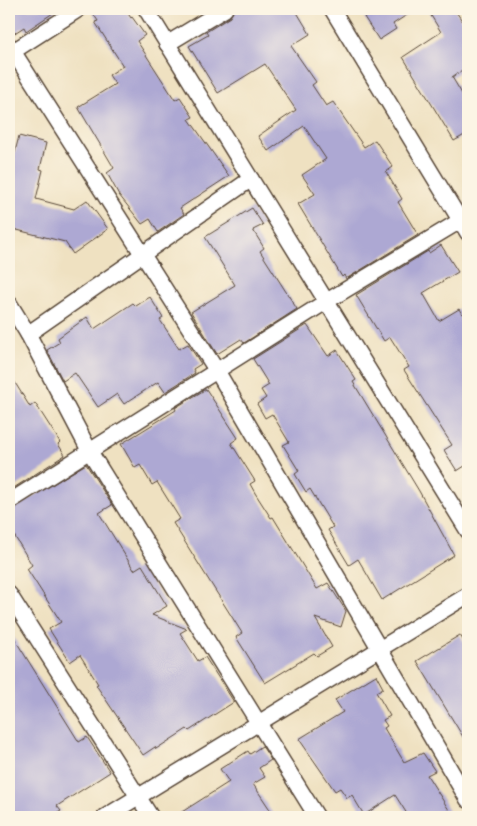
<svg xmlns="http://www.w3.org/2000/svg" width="477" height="826" font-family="Dekko,sans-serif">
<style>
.building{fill:#ada8d3}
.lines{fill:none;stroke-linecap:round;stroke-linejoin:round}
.minor-casing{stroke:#564536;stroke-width:18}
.minor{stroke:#fff;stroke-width:15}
</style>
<rect width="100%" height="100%" fill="#fcf5e5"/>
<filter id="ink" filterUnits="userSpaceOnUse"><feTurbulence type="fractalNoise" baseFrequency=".02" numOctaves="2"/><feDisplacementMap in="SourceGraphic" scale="10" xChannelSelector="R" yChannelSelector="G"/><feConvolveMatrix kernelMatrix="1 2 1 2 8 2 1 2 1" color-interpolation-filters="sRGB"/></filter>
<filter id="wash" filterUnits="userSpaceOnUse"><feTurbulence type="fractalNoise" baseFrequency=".0096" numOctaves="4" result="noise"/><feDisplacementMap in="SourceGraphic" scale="20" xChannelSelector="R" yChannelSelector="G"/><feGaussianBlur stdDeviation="1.12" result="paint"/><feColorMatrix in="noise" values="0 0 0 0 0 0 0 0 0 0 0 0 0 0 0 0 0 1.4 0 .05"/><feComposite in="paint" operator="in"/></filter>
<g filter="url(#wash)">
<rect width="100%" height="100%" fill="#efe1c1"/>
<g id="blocks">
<g class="building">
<path d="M9,9H59L26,31L24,27L10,36Z"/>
<path d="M90,9H125L131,18L132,17L145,35L137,41L175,100L180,97L193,117L189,119L229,176L180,208L184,214L158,232L150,219L142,224L119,195L107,173L114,168L78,107L115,84L109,75L123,66L95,22L98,21Z"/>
<path d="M234,9H295L310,34L291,46L316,82L312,85L326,106L333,102L364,147L375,140L393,167L386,172L402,199L398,202L418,235L346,279L344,275L342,277L298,204L315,194L302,175L326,159L304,126L268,151L258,136L296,110L265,64L218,93L189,46L208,35L206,32L230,17Z"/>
<path d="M376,9H416L393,24L396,29L379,40L364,17Z"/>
<path d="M427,9H454L468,29V66L452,77L468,104V133L454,141L403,57L441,32Z"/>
<path d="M19,136L46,143L40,169L43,170L36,199L74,209L87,200L108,229L73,254L65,242L9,228V176Z"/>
<path d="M252,208L263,225L253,230L264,248L260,251L297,309L244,343L241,339L217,354L191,312L235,285L205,237Z"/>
<path d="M441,245L458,272L423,293L439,321L459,309L462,314L468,310V464L457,471L444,450L452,445L404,370L409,367L390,337L384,341L356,295L428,251L429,253Z"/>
<path d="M150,297L163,318L160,320L179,349L188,344L201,364L193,369L195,373L165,392L158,382L124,404L117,394L98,407L75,373L63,381L47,350L60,342L58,338L87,317L94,329L133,303L136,306Z"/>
<path d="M307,325L328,356L337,350L356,380L353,382L419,491L454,555L382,600L358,559L349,565L328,530L333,527L310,489L306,492L295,474L299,471L283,445L289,442L272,414L265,418L257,404L266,398L261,390L269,385L253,359Z"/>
<path d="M9,373L30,407L35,403L60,442L58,444L65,455L9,491Z"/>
<path d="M206,389L238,438L231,443L255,481L250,484L255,493L271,518L273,517L317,589L328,583L346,611L341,627L315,618L332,647L317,656L314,653L265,683L236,637L242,633L173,523L180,519L157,482L152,485L140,465L135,468L121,444L176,410L175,408Z"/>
<path d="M86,464L112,505L99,513L134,570L142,565L167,606L152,615L187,629L180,633L198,661L205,657L234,702L189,731L187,729L156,749L155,747L143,755L96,685L98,684L80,655L70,662L49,629L61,622L27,569L32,565L9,527V511Z"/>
<path d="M9,630L79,742L87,737L110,772L57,806L61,811L51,817H9Z"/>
<path d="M460,635L468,648V745L417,661Z"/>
<path d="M376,675L383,688L376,692L390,716L383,720L387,726L384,728L404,762L423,753L435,771L427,775L449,810L446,812L449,817H409L395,795L364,815L352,795L347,798L340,788L335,791L299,739L343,712L335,700Z"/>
<path d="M262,746L271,760L259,768L265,777L253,784L275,817H174L229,782L220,769L248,751L250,754Z"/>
</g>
</g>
</g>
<g filter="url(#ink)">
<use href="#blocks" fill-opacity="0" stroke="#564536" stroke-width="1"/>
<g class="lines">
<defs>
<g id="minor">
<path d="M146,9L468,531"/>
<path d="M332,9L468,233"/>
<path d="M167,44L225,9"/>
<path d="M9,45L217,371L468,800"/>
<path d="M9,54L79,9"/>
<path d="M9,303L28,334L90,452L317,817"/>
<path d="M28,334L251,179"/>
<path d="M9,502L327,301L468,216"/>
<path d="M9,594L151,817"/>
<path d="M105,817L468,595"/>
</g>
</defs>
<use href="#minor" class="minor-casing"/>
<use href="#minor" class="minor"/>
</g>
</g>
<rect width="477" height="826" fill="none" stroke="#fcf5e5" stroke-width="30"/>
</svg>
